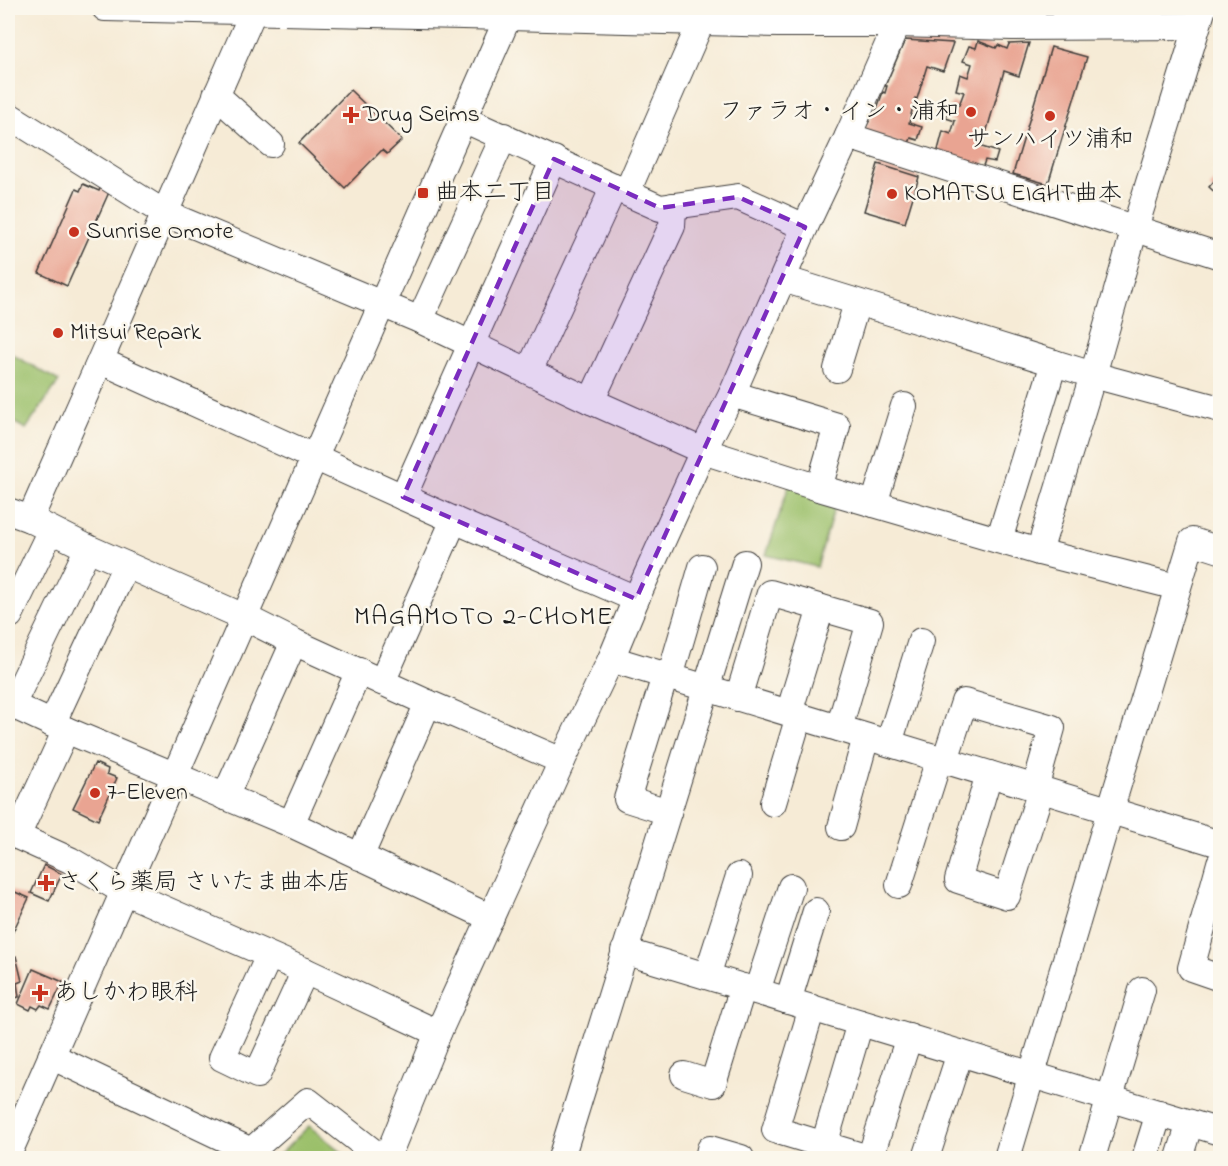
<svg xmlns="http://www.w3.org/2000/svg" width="1228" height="1166" font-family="'Indie Flower','Klee One',sans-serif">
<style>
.green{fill:#9bc06b;stroke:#5c6e44;stroke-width:1.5}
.building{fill:#e9a492}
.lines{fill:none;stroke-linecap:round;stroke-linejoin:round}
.minor-casing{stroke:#3d3b38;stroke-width:28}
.minor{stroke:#fff;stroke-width:26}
.marked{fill:#7b2cbf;fill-opacity:0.2;stroke:#7b2cbf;stroke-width:4.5;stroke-dasharray:12 8;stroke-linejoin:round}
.poi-dot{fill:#c8321e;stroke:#fbf7ec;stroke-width:2}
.labels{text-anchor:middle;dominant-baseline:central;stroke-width:5;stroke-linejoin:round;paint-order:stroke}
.poi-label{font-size:24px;fill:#1c1c1c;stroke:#fbf7ec;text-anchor:start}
.neighbourhood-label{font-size:26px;letter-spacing:1.5px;fill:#1c1c1c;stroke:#fbf7ec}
</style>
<rect width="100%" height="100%" fill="#fbf7ec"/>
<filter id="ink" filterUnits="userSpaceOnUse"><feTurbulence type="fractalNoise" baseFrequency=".0167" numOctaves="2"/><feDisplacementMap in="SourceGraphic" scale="12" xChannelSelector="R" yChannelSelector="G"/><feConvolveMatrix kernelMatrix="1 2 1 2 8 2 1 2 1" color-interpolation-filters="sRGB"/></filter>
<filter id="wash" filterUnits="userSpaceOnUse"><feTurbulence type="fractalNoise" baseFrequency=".008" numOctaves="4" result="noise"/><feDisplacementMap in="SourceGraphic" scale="24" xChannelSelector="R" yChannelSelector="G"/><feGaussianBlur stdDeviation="1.35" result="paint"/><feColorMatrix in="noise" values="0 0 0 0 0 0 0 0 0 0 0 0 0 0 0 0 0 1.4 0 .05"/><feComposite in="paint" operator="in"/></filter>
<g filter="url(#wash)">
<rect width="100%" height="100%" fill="#f6ebd6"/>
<g class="green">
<path d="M8,352L59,381L26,429L8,419Z"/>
<path d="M789,485L837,499L817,567L766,555Z"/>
<path d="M309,1126L349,1158H276Z"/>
</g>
<g id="blocks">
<g class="building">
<path d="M1119,8H1138L1136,13Z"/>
<path d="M905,40L953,43L943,71L927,66L917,99L915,98L909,123L922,127L918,140L911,138L908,146L863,133L873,114H875L883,92L885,93L887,86H885Z"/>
<path d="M978,41L996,48L998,45L1007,49L1009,44L1029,43L1019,76L1004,71L982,147L998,152L995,162L985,160L982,169L937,154L943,131L951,134L955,121L946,118L952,102L959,105L964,92L956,90L960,74L968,77L972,64L963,61L969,46L976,48Z"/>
<path d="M1051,47L1087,57L1048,184L1013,174Z"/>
<path d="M350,90L402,140L387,154L382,150L345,188L299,143Z"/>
<path d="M878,164L919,177L905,223L864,211Z"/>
<path d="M1220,174V197L1209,187Z"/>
<path d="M83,184L99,191L101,186L110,190L67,286L39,273L76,189L80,191Z"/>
<path d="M95,763L108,769L107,774L117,778L98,820L73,808Z"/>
<path d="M44,865L62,874L49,901L31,893Z"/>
<path d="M8,889L29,898L8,942Z"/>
<path d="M8,951H10V957L16,956L22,981L17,983L19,997L8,1000Z"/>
<path d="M33,969L63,982L50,1009L41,1005L38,1009L32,1006L30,1010L18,1004Z"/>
</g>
</g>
</g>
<g filter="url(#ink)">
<use href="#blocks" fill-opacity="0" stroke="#3d3b38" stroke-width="1.5"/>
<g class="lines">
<defs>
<g id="minor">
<path d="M105,8L508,17L778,24H897L1012,27L1197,26"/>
<path d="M216,95L271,144"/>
<path d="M8,115L164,213L420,320L591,401L703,451L819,488L1039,552L1177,587"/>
<path d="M463,119L660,208L738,197L805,227"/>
<path d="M848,136L1220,256"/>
<path d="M627,192L701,22"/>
<path d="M783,279L1093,375L1220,409"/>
<path d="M420,320L504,136"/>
<path d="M101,361L454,520L636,599"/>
<path d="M837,369L857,303"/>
<path d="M529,371L614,187"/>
<path d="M732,394L837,426L819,488"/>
<path d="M591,401L672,226L673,206"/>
<path d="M403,497L554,159"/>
<path d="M874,504L904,406"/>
<path d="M8,511L30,519L88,548L244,617L294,642L428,703L562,761"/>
<path d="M30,519C106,350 178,180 254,10"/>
<path d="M999,540L1054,363"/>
<path d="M88,548L12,705L66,730L291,824L491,918"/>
<path d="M1039,552L1093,375L1135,228L1203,8"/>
<path d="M10,615L51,530"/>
<path d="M611,659L1220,844"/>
<path d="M665,676L627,799L668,812"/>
<path d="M670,677L702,567"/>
<path d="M382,682L454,520"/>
<path d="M738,698L770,593L870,622L839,728"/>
<path d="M789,713L821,608"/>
<path d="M52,724L126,565"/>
<path d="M889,743L921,641"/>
<path d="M945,760L964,702L1052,728L1035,788"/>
<path d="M989,774L958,880L1007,896L1041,790"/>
<path d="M225,797L294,642"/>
<path d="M773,803L799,716"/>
<path d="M291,824L359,671"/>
<path d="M841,827L866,737"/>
<path d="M8,832L70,860L123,891L305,971L438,1033"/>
<path d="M17,836L66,730"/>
<path d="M360,857L428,703"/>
<path d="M1220,863L1191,968L1220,978"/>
<path d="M899,885L939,759"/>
<path d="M624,951L1220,1132"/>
<path d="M269,956L222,1058L257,1075L305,971"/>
<path d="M707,976L739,876"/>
<path d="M757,991L791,887"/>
<path d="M788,1001L816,911"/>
<path d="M812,1008L775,1130L868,1158"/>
<path d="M51,1056L251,1151L308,1101L381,1158"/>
<path d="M684,1075L713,1084L743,987"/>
<path d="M824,1145L860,1023"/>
<path d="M8,1155L508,17L513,8"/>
<path d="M387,1158L438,1033L562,761L611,659L636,599L703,451L732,394L805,227L848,136L904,8"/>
<path d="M561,1158L745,563"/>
<path d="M708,1158L710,1149L741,1158"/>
<path d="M870,1158L909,1037"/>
<path d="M926,1158L960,1053"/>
<path d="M1007,1158L1110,811L1192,541L1220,550"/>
<path d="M1092,1158L1142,990"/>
<path d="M1145,1158L1159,1113"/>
<path d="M1179,1158L1190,1123"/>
</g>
</defs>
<use href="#minor" class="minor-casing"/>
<use href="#minor" class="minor"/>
</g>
</g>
<path class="marked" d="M554,159L660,208L738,197L805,227L636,599L403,497Z"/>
<g class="poi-dot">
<circle cx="971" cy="112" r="6"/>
<path d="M348 106h6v6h6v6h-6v6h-6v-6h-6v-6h6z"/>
<circle cx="1050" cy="116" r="6"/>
<rect x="417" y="187" width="12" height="12" rx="3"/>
<circle cx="892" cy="194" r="6"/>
<circle cx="74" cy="232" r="6"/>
<circle cx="58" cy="333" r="6"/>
<circle cx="95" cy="793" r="6"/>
<path d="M43 874h6v6h6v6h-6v6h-6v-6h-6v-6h6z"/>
<path d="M37 984h6v6h6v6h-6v6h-6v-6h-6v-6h6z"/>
</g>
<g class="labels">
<g class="poi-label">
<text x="959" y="112" text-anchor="end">ファラオ・イン・浦和</text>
<text x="363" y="115">Drug Seims</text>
<text x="1050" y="140" text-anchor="middle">サンハイツ浦和</text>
<text x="435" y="193">曲本二丁目</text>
<text x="904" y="194">KOMATSU EIGHT曲本</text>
<text x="86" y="232">Sunrise Omote</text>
<text x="70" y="333">Mitsui Repark</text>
<text x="107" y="793">7-Eleven</text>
<text x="58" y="883">さくら薬局 さいたま曲本店</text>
<text x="54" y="993">あしかわ眼科</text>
</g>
<g class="neighbourhood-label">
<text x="484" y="618">MAGAMOTO 2-CHOME</text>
</g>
</g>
<rect width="1228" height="1166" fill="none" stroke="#fbf7ec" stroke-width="30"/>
</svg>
